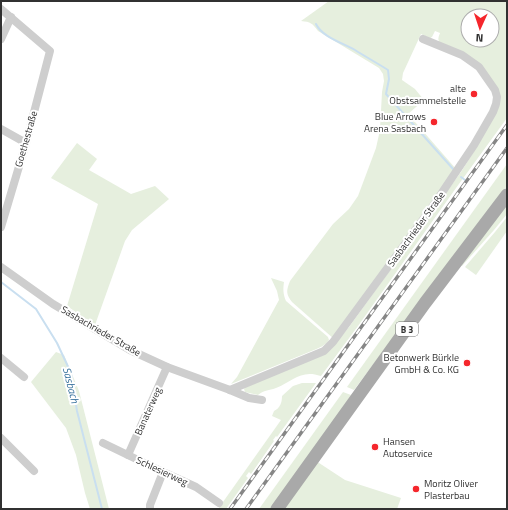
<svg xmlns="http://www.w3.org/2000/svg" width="508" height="510" font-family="'Titillium Web',sans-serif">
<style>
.green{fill:#e6efde;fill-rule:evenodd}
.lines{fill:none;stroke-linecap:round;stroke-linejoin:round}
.stream{stroke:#c9dff0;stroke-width:2}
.minor{stroke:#cecece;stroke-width:8}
.primary{stroke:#a9a9a9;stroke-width:13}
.rail-casing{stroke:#868686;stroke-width:3.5}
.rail{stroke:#fff;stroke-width:2;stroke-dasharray:6;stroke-linecap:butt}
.poi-dot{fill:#f5262c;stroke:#fff;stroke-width:1.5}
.labels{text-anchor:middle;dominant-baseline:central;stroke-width:4;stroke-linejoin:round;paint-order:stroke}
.shield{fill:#fff;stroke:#6f6f6f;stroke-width:1}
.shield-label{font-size:9px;font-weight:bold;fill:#313131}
.poi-label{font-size:10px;fill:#313131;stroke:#fff;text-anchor:end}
.street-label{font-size:10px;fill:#313131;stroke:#fff}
.water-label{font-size:11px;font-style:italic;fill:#36709c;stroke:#fff}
</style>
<rect width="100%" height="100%" fill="#fff"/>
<g class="green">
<path d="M329,1H507V118L456,188L358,326L321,376C301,369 293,381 276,388C268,391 266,389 258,395L245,392L244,389L246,386L331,349L349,327L461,172L473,153L497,111L500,104L479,63L440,43C437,39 439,36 440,33L435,31L432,37L430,38L421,34L403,73L402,80L415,89L424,100L408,114L456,169L334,339L292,302C286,294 286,291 290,281L333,224L349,209L358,196L376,148L380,130L382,92L384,81L383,74L379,68L318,31C312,23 311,22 301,21ZM468,16H492V40H468Z"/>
<path d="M77,143L97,159L89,170L131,194L155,186L169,199L132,230L125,241L95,325L67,306L98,204L51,178Z"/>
<path d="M507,164V186L354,390L347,387Z"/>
<path d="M507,201V214L494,230L462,266L460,264Z"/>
<path d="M507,217V231L476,275L465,267L495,232Z"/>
<path d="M271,278L284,282C283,289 283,294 286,301L328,337L329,340C326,345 319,348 314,350L231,384L237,377L279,300L277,291Z"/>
<path d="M56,352L64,355L79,391L109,509H90L85,493L76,455L66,428L31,382Z"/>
<path d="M302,383H316L277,437L276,436L273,440L274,441L251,474L249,472L246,476L248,478L226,509H218L281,420L272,416L274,411C280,408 282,403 282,396L293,386Z"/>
<path d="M343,392L351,395L342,409L271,509H259Z"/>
<path d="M316,461L345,480L401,498L397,509H281Z"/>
</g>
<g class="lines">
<g class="stream">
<path d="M316,24C322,37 343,43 355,50C366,57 377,63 388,70L389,79L386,94L454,170"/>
<path d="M461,177L465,180"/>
<path d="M1,282L36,309L57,343L71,373L77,411L102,509"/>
</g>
<g class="minor">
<path d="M1,9L50,51L26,143L1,227"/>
<path d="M1,39L11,17"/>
<path d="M1,129L26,143"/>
<path d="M1,267L53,304L130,350L167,367L230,390L249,398L262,400"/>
<path d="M1,358L24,377"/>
<path d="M230,390L324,351L333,342L435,203L474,145L493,112L496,104L497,97L495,90L479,67L462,55L423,39"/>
<path d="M1,438L34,471"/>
<path d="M103,443L163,472L196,487L219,503"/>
<path d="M128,455L167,367"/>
<path d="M150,509V505L163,472"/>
</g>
<path class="primary" d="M277,509L425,303L507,195"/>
<defs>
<g id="rail">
<path d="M230,509L507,125"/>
<path d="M246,509L507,148"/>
</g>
</defs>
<use href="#rail" class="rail-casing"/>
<use href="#rail" class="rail"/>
</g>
<g class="poi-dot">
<circle cx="474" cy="94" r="4"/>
<circle cx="434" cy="122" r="4"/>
<circle cx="467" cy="363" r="4"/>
<circle cx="375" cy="447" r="4"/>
<circle cx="416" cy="489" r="4"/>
</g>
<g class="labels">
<rect class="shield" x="396" y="322" width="22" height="14" rx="3"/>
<g class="shield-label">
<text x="407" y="329">B 3</text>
</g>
<g class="poi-label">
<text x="466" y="88">alte<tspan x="466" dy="12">Obstsammelstelle</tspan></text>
<text x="426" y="116">Blue Arrows<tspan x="426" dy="12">Arena Sasbach</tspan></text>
<text x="459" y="357">Betonwerk Bürkle<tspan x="459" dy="12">GmbH &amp; Co. KG</tspan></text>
<text x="383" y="441" text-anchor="start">Hansen<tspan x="383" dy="12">Autoservice</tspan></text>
<text x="424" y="483" text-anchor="start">Moritz Oliver<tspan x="424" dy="12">Plasterbau</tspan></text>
</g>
<g class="street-label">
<text transform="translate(26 139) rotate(-74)">Goethestraße</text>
<text transform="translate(416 229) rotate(-54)">Sasbachrieder Straße</text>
<text transform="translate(101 331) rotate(30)">Sasbachrieder Straße</text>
<text transform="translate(148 411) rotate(-66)">Banaterweg</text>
<text transform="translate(162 471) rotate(25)">Schlesierweg</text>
</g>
<g class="water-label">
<text transform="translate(71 385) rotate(76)">Sasbach</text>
</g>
</g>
<rect width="508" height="510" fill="none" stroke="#313131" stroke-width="4"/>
<g transform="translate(480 28) rotate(183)"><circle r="19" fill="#ffffff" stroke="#adadad"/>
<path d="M0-3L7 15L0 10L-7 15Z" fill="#f5262c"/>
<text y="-6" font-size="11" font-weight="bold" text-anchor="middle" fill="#313131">N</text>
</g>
</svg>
